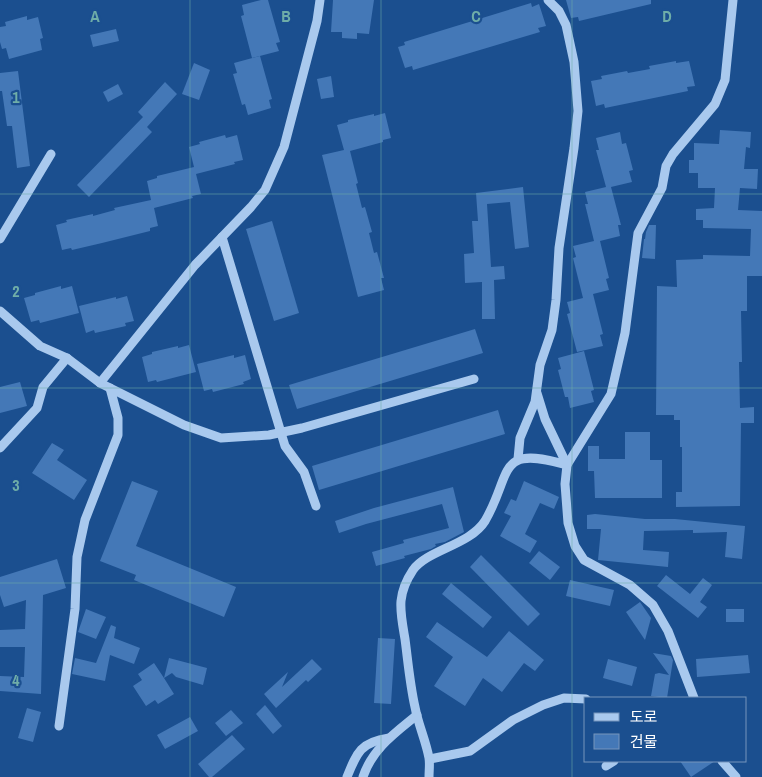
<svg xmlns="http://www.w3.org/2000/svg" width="762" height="777" font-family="'Archivo Narrow','Noto Sans KR',sans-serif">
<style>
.building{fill:#4478b7}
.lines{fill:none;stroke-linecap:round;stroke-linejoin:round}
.minor{stroke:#a9c9ee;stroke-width:9}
.grid{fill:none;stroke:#6fada8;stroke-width:1;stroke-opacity:0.55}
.grid-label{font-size:16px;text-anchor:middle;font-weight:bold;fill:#6fada8;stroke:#1b4f8f;stroke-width:4.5;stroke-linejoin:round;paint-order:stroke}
</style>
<rect width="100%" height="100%" fill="#1b4f8f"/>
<g class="building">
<path d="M261,0H268L280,42L276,43L279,51L252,58L241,16L244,15L242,5Z"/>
<path d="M333,0H374L369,34L357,33V39L342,38V32H331Z"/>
<path d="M566,0H651V4L579,21L578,17L571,18Z"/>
<path d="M531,3L532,7L539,4L546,26L538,28L540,32L413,70L412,66L405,68L398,47L405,45L404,42Z"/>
<path d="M27,16V20L38,17L43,38L40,39L42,50L9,59L6,48L2,49L0,42V27L6,26L5,22Z"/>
<path d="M116,29L119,41L93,47L90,35Z"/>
<path d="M260,56L272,99L269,100L271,108L248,115L245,104L242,105L233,74L237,73L234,63Z"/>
<path d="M676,61V63L689,61L695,86L687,87L688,91L605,108L604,104L596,106L591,81L602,79L601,76L627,71L628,73L650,69L649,66Z"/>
<path d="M194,63L210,70L199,100L182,94Z"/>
<path d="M18,71L30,166L17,168L12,126H7L2,91H0V73Z"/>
<path d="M331,76L334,97L321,99L317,79Z"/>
<path d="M165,82L177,94L147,127L152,132L89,197L77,185L143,117L138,112Z"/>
<path d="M118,84L123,94L108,102L103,92Z"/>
<path d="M385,113L391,138L383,140V142L350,151L358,183L356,184L362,208L365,207L372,232L369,233L374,253L377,252L384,278H381L384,290L358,297L322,155L344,150L337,125L348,122V120L374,114V116Z"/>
<path d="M720,130L751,132L750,148L746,147L744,169H758L757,189L740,188L738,210L762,211V276H747V311H741L742,362H739L740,408L754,407V423H741L740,506L676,507V492H682V447H680V420H674V415H656L657,286L677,287L676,260L703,259V255L750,256L751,229L703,228V220H696V209L714,208L715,188H698V173H689V160H694V143L719,144Z"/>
<path d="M620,132L622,144L626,143L633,170L629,171L632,182L611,187L621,225H618L620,236L600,241L609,278L606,279L609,290L593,294L603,334L600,335L603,346L577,352L567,314L570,313L567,302L583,298L573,258L576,257L573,246L594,241L585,204H588L585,192L606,187L596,150H599L596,138Z"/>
<path d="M225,135L226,138L237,135L243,160L234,162L235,164L196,174L201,194L192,196L193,198L154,208L158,226L150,228V231L102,243L72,250L71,248L62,250L56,225L67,222L66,220L93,214V216L115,210L114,208L151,200L147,181L157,178V176L194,167L189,147L200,144L199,142Z"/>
<path d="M523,187L529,247L515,249L510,202L487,204L491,267L504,266L505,279L494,280L495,319H482V282L465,283L464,254L474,253L472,221H478L476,193Z"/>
<path d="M272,221L299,313L274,321L246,229Z"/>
<path d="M649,225H656L655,259L642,258L644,239H645L646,232Z"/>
<path d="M61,286V289L72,286L79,313L40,323L39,320L31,322L24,298L35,295V293Z"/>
<path d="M127,296L134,321L125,323L126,326L95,333L94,330L86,333L79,306L116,297V299Z"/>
<path d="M475,329L483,353L297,409L289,385Z"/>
<path d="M189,345L196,372L157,382L156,380L148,382L142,357L152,354V352L178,346V348Z"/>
<path d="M584,351L594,390L591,391L594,402L570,408L568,397H565L558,370L561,369L558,358Z"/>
<path d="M234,355V358L245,355L251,379L243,382L244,384L213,392L212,389L204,391L197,364Z"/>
<path d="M20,382L27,406L0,413V387Z"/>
<path d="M498,410L505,434L319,490L312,466Z"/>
<path d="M625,432H650V460H662V498H595L594,471H588V446H599V459H625Z"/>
<path d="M52,443L64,450L57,460L87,480L74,500L32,473Z"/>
<path d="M132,481L158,491L136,546L236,587L224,617L134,580L136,575L100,561Z"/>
<path d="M524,481L559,497L554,509L540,503L525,534L537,541L530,553L500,536L511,516L504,513L511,499L516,501Z"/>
<path d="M453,487L464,532L445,542L435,544L436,546L431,549L404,556L405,558L376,566L372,552L404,543L403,540L449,528L442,504L366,524L339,533L335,521L374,508Z"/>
<path d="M595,514L645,519H675L745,526L742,559L725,557L727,532L693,533V530L644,531L643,550L669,552L668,567L598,560L601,529H587V515Z"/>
<path d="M539,551L560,567L550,580L529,563Z"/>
<path d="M481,555L540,614L528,626L470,567Z"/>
<path d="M57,559L66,588L43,595L41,694L0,691V676L24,677L25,647H0V630L25,629L26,600L4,607L0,595V577Z"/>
<path d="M666,575L690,594L703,578L712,585L700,602L707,607L698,618L657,586Z"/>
<path d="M570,580L614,590L610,606L566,596Z"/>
<path d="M451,583L492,617L483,628L442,594Z"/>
<path d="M640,602L651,618L645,640L626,612Z"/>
<path d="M86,609L106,617L96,639L78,632Z"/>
<rect x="726" y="609" width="18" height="13"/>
<path d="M437,622L487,657L509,631L544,660L535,671L524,663L502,692L483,678L465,706L434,686L453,657L426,637Z"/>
<path d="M111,625L116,627L114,638L140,648L134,664L110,655L105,681L72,674L75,658L96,663Z"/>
<path d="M378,638L395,639L391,704L374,703Z"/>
<path d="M653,653L671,656L673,660L667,698L651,696L655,674L659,673L669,675Z"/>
<path d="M748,655L750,673L697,677L696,659Z"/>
<path d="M169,658L207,668L203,685L176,677L172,673L164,678L174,694L158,704L155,700L146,706L133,686L142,680L138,674L154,663L164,678Z"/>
<path d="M312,659L322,669L308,682L306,680L276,708L264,694L288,672L282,687Z"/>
<path d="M608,659L637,667L632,686L603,678Z"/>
<path d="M265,705L282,726L273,734L256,714Z"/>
<path d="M27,708L41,712L33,742L18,738Z"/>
<path d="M231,710L243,723L226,736L215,723Z"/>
<path d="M190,717L198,731L165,749L157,735Z"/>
<path d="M232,735L245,749L212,777H209L198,764Z"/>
<path d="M680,761H715L691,777Z"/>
</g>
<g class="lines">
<g class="minor">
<path d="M222,237L285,446L304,472L316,506"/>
<path d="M0,239L51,154"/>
<path d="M0,311L40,346L67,358L100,383L184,425L221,438L269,435L302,428L474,379"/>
<path d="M100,383L195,265L251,207L265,190L284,147L317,21L320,0"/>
<path d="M537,393L545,419L567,465"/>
<path d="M0,448L37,408L43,387L67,358"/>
<path d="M518,459L520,438L535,402L540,365L552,330L556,300L559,248L574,148L578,111L574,62L566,25L559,11L548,0"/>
<path d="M694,698L668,631L653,605L630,585L584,560L575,546L568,523L565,484L567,465L611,394L625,333L638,233L662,188L666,166L673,154L715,104L725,80L733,0"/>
<path d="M59,726L75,609L77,557L85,520L118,435V418L110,388"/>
<path d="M430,759L470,751L513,720L543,705L564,698L586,699"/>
<path d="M722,761L736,777"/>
<path d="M606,766L614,761"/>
<path d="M347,777C357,752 361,742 389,738"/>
<path d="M363,777C372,749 395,733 417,715"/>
<path d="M429,777C429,771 430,764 429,758C426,741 418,724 415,707C410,685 408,662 405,639C403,627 400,613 401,601C402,590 407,579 413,570C427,550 470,545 485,521C513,473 495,444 567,465"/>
</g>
</g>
<path class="grid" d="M190,0V777M381,0V777M572,0V777M0,194H762M0,388H762M0,583H762"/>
<g class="grid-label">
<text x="95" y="22">A</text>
<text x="286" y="22">B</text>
<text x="476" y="22">C</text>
<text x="667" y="22">D</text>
<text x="16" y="103">1</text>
<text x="16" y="297">2</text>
<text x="16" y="491">3</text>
<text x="16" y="686">4</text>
</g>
<rect x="584" y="697" width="162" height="65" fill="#1b4f8f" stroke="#7695bc"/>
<rect x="594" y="713" width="25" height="8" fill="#a9c9ee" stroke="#7695bc"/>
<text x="630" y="722" font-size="15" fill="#ffffff">도로</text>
<rect x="594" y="734" width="25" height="15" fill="#4478b7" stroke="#7695bc"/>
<text x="630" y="747" font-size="15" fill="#ffffff">건물</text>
</svg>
